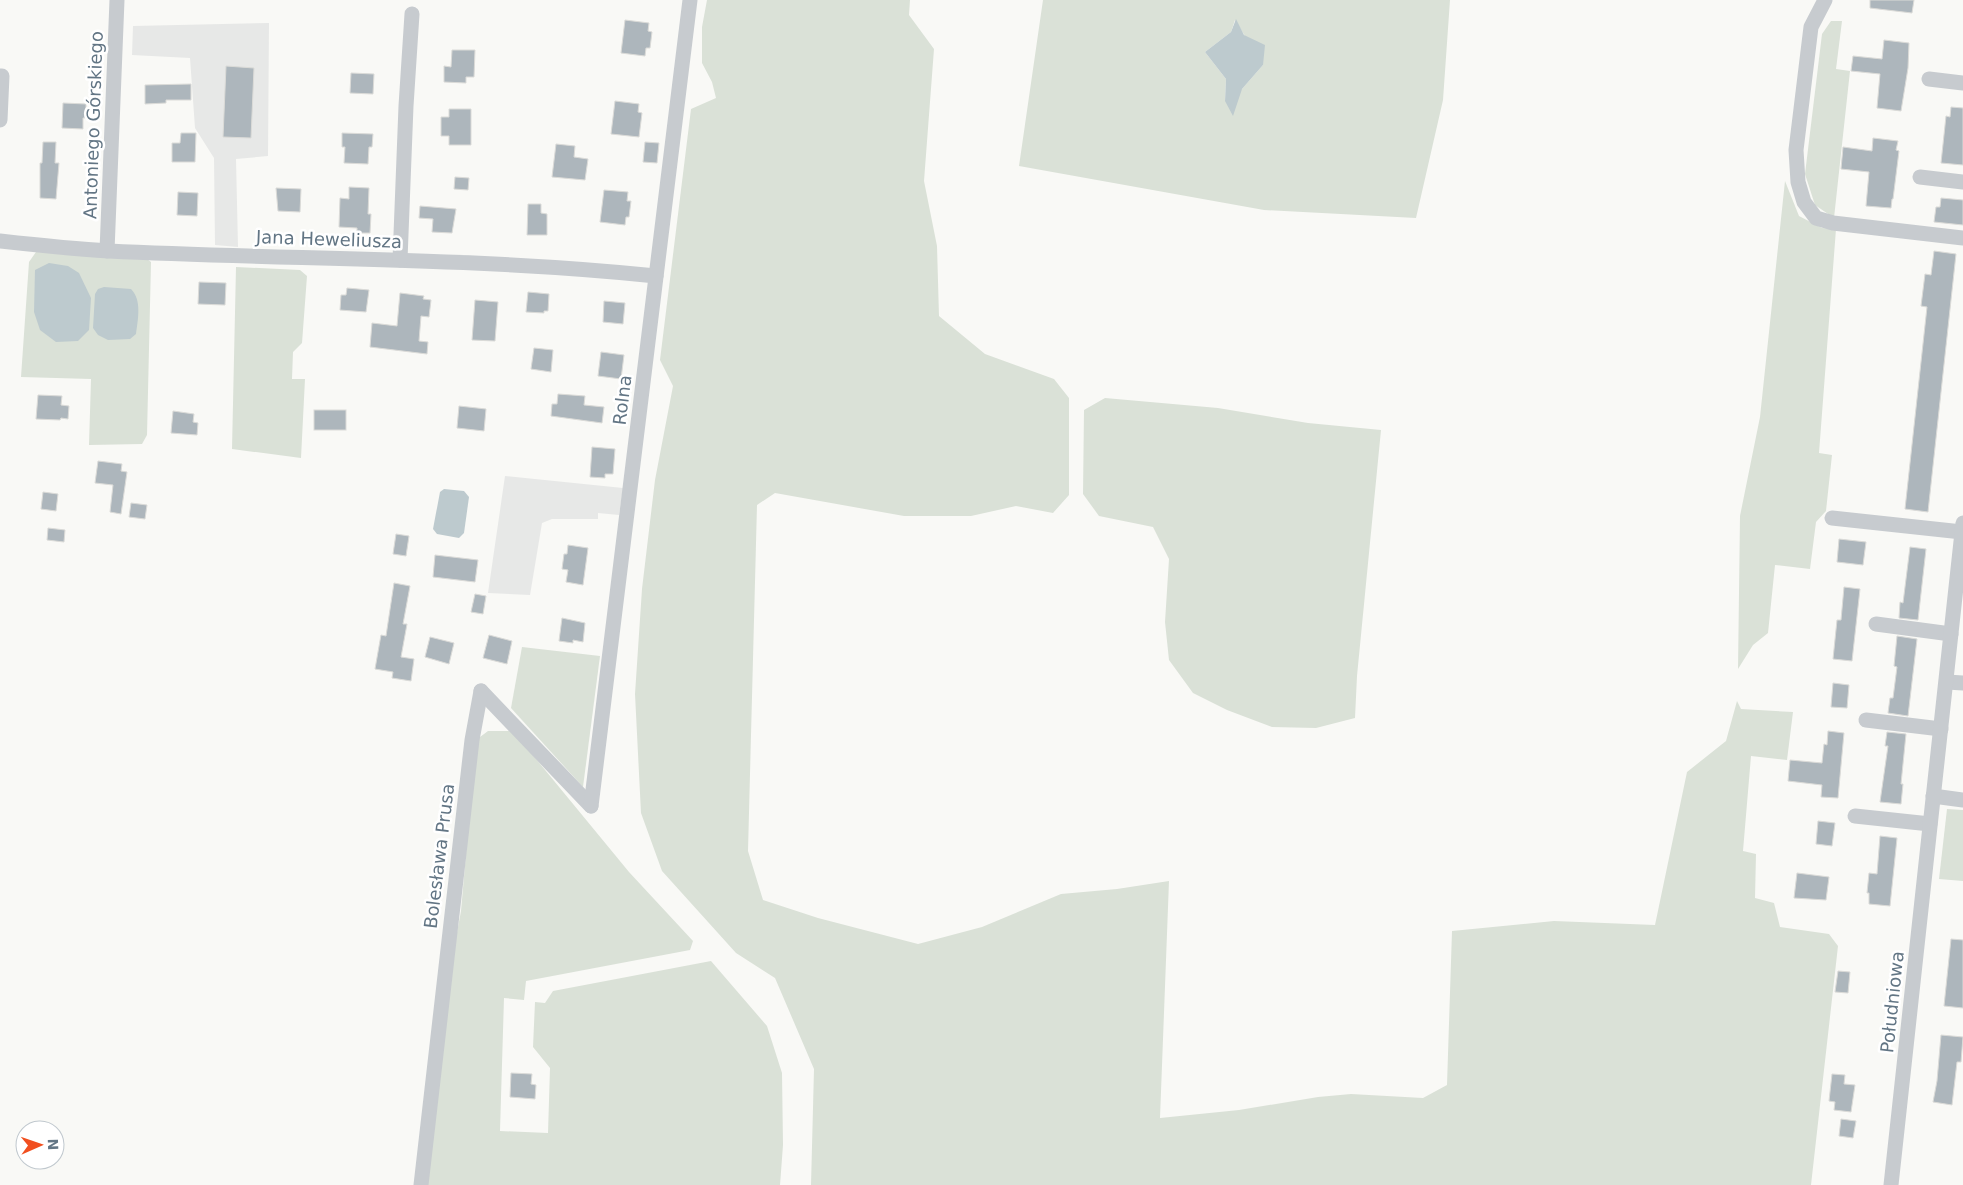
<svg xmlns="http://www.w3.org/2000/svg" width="1963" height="1185" font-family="'DejaVu Sans',sans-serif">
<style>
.built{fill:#e7e8e7}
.green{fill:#dae1d7;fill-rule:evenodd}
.water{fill:#bdcace}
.building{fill:#adb6bc;stroke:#dbdbd8}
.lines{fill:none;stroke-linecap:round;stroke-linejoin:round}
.minor{stroke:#c7cbcf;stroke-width:15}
.labels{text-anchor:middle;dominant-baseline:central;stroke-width:5;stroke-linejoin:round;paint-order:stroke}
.street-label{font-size:18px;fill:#627584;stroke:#fff}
</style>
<rect width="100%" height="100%" fill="#f9f9f6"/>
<g class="built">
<path d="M269,23L268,156L236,159L238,247L215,245L214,158L195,128L190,58L132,55L133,26Z"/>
<path d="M505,476L623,488L619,515L598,513V519H552L542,523L530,595L488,593Z"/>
</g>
<g class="green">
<path d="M707,0H910L909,15L934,49L924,181L937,246L939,316L985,354L1054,379L1069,398V495L1053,513L1016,506L971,516H904L775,493L757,505L748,851L763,900L818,918L918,944L982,927L1061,894L1117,889L1169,881L1160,1118L1239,1110L1318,1097L1351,1094L1423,1098L1447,1085L1452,931L1554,921L1655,925L1687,772L1726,741L1737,701L1741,709L1793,712L1787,760L1751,756L1743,851L1756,854L1755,898L1774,903L1780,927L1829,934L1838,946L1811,1185H811L814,1069L775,978L736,953L662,871L641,813L635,694L642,589L655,480L673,386L660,360L691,109L716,98L712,82L702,63V27Z"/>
<path d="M1043,0H1450L1443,100L1416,218L1264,210L1019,166ZM1235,20L1263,65L1242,89L1225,101L1226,79L1205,52L1231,32Z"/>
<path d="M1831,21H1842L1836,69L1850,71L1834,218L1815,205L1805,174L1822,34Z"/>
<path d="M1785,181L1799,216L1822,228L1836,229L1819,453L1832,455L1826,511L1816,522L1810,569L1775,565L1768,633L1753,645L1738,669L1740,516L1760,417Z"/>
<path d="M36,252L143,256L151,262L147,435L142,444L89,445L91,379L21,377L29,262Z"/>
<path d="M236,267L300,270L307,276L302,343L293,352L292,379H305L301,458L232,449Z"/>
<path d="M1105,398L1218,408L1308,423L1381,430L1357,676L1355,718L1316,728L1272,727L1227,710L1193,693L1169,660L1165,622L1169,559L1153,527L1099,516L1083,494L1084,410Z"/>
<path d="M522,647L600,656L583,787L511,708Z"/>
<path d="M488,731H513L629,872L693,941L690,950L526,981L524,1000L504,998L500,1131L548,1133L550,1068L533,1047L535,1002L545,1003L553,991L711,961L767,1026L782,1073L783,1145L780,1185H427L451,965L461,911L476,740Z"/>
<path d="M1947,809L1963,810V881L1939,879Z"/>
</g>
<g class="water">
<path d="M1236,19L1244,35L1265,45L1263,65L1242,89L1233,116L1225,101L1226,79L1205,52L1231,32Z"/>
<path d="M49,263L68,266L79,273L91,298L89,330L78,341L56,342L40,330L34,312L35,270Z"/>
<path d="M104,287L131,289C142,300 138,319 136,334L130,339L108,340L98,335L93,328L95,294L98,289Z"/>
<path d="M444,489L464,491L469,497L464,533L459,538L437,534L433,529L440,492Z"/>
</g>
<g class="building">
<path d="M1870,0H1914L1912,13L1870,8Z"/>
<path d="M625,20L649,23L648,31L652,32L650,48H646L645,56L621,53Z"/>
<path d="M1884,40L1909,43L1908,68L1901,111L1877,108L1880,74L1851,71L1853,56L1882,59Z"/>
<path d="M452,50H475L474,77H466V83L444,82V66L451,67Z"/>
<path d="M226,66L254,68L251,138L223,137Z"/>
<path d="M351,73L374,74L373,94L350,93Z"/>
<path d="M191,84V100H166V103L145,104V85Z"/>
<path d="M615,101L639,104L638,112L642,113L639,137L611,134Z"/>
<path d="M63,103L86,104V118H83V129L62,128Z"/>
<path d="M1951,107L1963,108V165L1941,163L1946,116L1950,117Z"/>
<path d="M449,109H471V145H449V136H441V117H449Z"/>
<path d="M181,133H196L195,162H172V143H180Z"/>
<path d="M342,133L373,134L372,147H369L368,164L344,163L345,147H342Z"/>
<path d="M1873,138L1898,141L1896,150L1899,151L1893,199H1892L1891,208L1866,206L1869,172L1841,169L1843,147L1872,151Z"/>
<path d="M43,142H56L55,163H59L56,199L40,198V163H42Z"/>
<path d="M645,142L659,143L657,163L643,162Z"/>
<path d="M556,144L575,146L574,157L588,159L585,180L552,177Z"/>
<path d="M455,177L469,178L468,190L454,189Z"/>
<path d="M349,187L369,188L368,214H371L370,233H357V228L339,227L340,198L349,199Z"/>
<path d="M276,188L301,189L300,212L278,211Z"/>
<path d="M604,190L628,192L627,201H631L629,217H626L625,225L600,222Z"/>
<path d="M178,192L198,193L197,216L177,215Z"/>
<path d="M1941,198L1963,200V225L1934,222L1936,207H1940Z"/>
<path d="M528,204H541V213L547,214V235H527Z"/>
<path d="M420,206L456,209L452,233L432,232L433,219L419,218Z"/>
<path d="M1934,251L1956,254L1928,512L1905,509L1927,307L1921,306L1925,274L1931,275Z"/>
<path d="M199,282L226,283L225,305L198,304Z"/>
<path d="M347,288L369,290L366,312L340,310L341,295H346Z"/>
<path d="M528,292L549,294L548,311H544V313L526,312Z"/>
<path d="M400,293L424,296L423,299L431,300L429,317L421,316L419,341L428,342L427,354L370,347L372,323L397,326Z"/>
<path d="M475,300L498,302L495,341L472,340Z"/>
<path d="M604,301L625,303L623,324L603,322Z"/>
<path d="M534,348L553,350L551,372L531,369Z"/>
<path d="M601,352L624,355L621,379L598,376Z"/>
<path d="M558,394L585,396L584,405L604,407L602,423L551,416L552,404H557Z"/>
<path d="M38,395L62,396L61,405L69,406L68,419L61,418L60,420L36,419Z"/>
<path d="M459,406L486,409L484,431L457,428Z"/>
<rect x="314" y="410" width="32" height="20"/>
<path d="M173,411L194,414L193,422L198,423L197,435L171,433Z"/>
<path d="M592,447L615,449L613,474H605V478L590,477Z"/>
<path d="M98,461L122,464L121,471L127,472L121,514L110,512L113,485L95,483Z"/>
<path d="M43,492L58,494L56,511L41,509Z"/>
<path d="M131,503L147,505L145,519L129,517Z"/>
<path d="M48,528L65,530L64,542L47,540Z"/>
<path d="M396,534L409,536L406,556L393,554Z"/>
<path d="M1839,539L1866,542L1863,565L1837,562Z"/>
<path d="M568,545L588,548L583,585L566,582L568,570L562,569L564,554H567Z"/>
<path d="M1910,547L1926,549L1918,620L1899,618L1900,602L1903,603Z"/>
<path d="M435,555L478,560L475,582L433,577Z"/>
<path d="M394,583L410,586L403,624H407L401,657L414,659L411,681L392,678L393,672L375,669L381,635L386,636Z"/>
<path d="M1844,587L1860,589L1852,661L1833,659L1837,620H1841Z"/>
<path d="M475,594L486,596L483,614L471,612Z"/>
<path d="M562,618L585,623L583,642L573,640V643L559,641Z"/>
<path d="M489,635L512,641L507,664L483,658Z"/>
<path d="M1897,636L1917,639L1908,716L1888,713L1890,698H1893L1897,667L1894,666Z"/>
<path d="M430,637L454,643L449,664L425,657Z"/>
<path d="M1833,683L1849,685L1847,708L1831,707Z"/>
<path d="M1828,731L1844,733L1838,798L1821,797L1822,785L1788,781L1790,760L1822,763L1824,744L1827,745Z"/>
<path d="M1887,732L1906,734L1901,784H1903L1901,804L1880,802L1888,746H1885Z"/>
<path d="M1818,821L1835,823L1832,846L1816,844Z"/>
<path d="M1880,836L1897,838L1890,906L1869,904V893H1867L1869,873L1877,874Z"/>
<path d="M1797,873L1829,877L1826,900L1794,898Z"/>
<path d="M1951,939L1963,940V1008L1944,1006Z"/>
<path d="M1838,971L1850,972L1848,993L1835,992Z"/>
<path d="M1941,1035L1963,1037L1961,1062H1957L1952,1105L1933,1102L1937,1081Z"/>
<path d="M511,1073L532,1074L531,1084L536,1085L535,1099L510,1097Z"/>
<path d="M1832,1074L1845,1075L1844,1084L1855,1085L1851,1112L1834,1110L1835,1102L1829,1101Z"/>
<path d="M1841,1119L1856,1121L1853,1138L1839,1136Z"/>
</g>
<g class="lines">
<g class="minor">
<path d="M1825,0L1811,27L1796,150L1798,182L1804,202L1816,218L1833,223L1963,238"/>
<path d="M0,76H2L0,120"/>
<path d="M1929,79L1963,83"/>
<path d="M1920,177L1963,182"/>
<path d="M0,241C36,245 73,249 109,251C292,260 474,257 656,276"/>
<path d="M107,251L117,0"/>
<path d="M400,260L406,106L412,14"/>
<path d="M1832,518L1962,532"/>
<path d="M1876,624L1951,634"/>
<path d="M1947,682L1963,683"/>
<path d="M481,691L591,806"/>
<path d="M1866,720L1941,729"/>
<path d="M1933,796L1963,800"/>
<path d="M591,806L690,0"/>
<path d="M1855,816L1930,824"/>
<path d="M421,1185L472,740L481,691"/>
<path d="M1891,1185L1963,523"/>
</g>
</g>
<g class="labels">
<g class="street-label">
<text transform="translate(93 125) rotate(-88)">Antoniego Górskiego</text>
<text transform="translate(329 239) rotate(2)">Jana Heweliusza</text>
<text transform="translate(622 400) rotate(-83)">Rolna</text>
<text transform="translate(439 856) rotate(-83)">Bolesława Prusa</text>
<text transform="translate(1892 1002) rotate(-84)">Południowa</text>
</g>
</g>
<g transform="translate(40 1145) rotate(88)"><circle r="24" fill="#ffffff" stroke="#c0c8ce"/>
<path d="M0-4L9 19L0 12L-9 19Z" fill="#f14f1f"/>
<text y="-8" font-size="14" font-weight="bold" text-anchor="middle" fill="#627584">N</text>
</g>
</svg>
